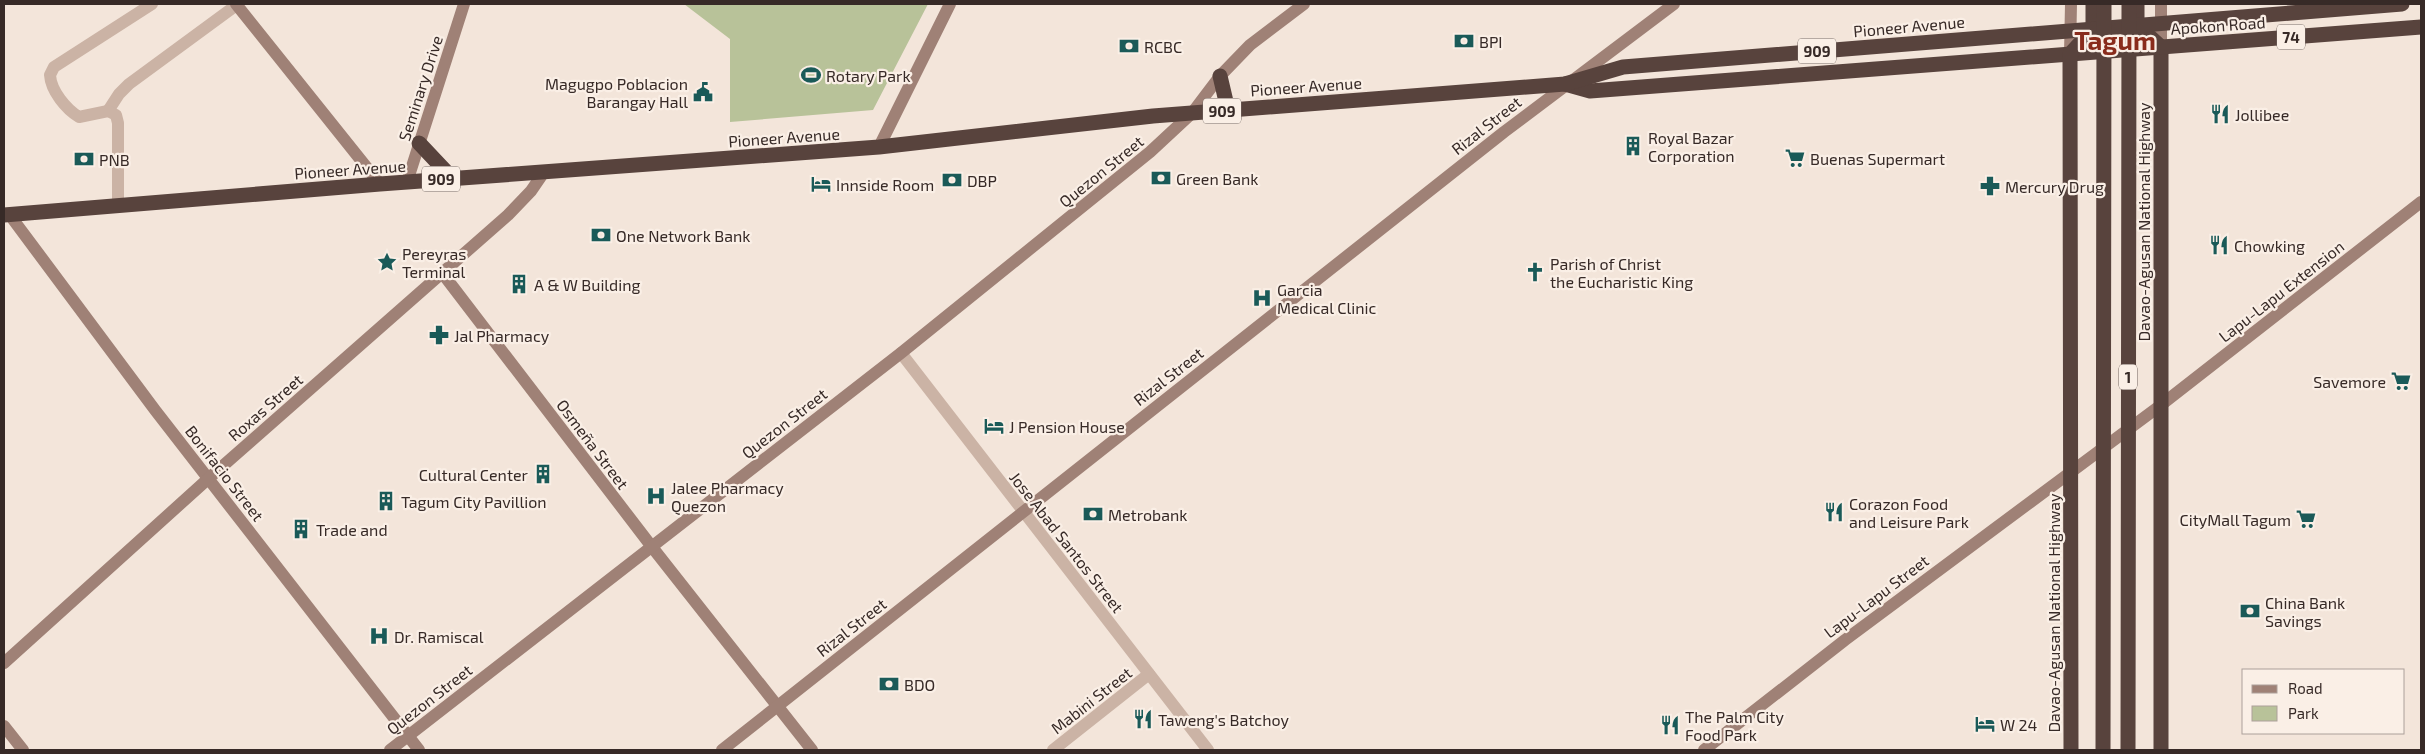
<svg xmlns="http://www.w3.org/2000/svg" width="2425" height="754" font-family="'Exo 2',sans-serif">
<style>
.green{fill:#b8c299}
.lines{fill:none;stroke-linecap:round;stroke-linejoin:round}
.street{stroke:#cbb3a5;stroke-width:12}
.secondary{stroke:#9f8176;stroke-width:12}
.highway{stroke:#58433d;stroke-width:15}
.highway-bridge{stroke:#58433d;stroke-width:15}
.labels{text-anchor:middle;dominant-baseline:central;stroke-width:4.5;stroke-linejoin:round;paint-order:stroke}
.shield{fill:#faefe6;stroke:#726560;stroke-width:1}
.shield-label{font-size:15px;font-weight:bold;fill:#372a27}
.street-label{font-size:16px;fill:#372a27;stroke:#faefe6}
.poi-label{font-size:16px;fill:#372a27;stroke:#faefe6;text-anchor:start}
.town-label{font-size:26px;font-weight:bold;fill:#892c1c;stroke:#faefe6}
</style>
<rect width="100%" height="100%" fill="#f3e5da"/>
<path class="green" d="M684,4H928L873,110L730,122V39Z"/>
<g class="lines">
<g class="street">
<path d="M108,111L119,94L129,84L238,4"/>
<path d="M118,204V123L116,115L108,111L79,117C66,109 51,91 50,75L54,67L152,4"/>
<path d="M901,353L1208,750"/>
<path d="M1053,750L1149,674"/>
</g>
<g class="secondary">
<path d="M236,4L380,184"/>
<path d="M2161,47V4"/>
<path d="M2070,54L2071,4"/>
<path d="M879,147L950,4"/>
<path d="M407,182L464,4"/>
<path d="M9,214L155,410L419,750"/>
<path d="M443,274L652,547L812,750"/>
<path d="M4,663L209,478L508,215L531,191L544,172"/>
<path d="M4,726L23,750"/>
<path d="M390,750L901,353L1150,152L1192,113L1220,76L1250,45L1304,4"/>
<path d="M722,750L1504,132L1674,4"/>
<path d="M1704,750L1845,640L2161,405L2421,202"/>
</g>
<g class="highway">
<path d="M2093,4V38"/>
<path d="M2137,25L2161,47V750"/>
<path d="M2137,35V4"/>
<path d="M1220,76L1228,110"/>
<path d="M1565,84L1590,91L2421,27"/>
<path d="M419,143L452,178"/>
<path d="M4,215L380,184L879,147L1153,116L1565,84L1623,67L2402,4"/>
<path d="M2071,750L2070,54L2093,29"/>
</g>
<g class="highway-bridge">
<path d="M2103,750L2104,4"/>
<path d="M2128,750L2129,4"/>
</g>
</g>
<defs>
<symbol id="bank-bare" viewBox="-9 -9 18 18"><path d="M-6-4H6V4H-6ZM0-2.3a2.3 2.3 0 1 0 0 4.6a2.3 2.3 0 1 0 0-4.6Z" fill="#1a5a58" stroke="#faefe6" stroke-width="2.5" paint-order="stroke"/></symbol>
<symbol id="stadium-bare" viewBox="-9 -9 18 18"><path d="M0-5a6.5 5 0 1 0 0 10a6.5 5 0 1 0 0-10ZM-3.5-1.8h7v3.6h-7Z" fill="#1a5a58" stroke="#faefe6" stroke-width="2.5" paint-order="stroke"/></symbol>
<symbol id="civic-bare" viewBox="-9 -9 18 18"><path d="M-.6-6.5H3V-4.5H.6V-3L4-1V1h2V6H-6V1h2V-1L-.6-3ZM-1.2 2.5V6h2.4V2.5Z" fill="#1a5a58" stroke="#faefe6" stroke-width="2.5" paint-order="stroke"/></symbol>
<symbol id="restaurant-bare" viewBox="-9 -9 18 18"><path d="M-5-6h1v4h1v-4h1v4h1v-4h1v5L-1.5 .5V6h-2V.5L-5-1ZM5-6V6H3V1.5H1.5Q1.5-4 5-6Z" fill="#1a5a58" stroke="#faefe6" stroke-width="2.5" paint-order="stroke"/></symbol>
<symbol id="building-bare" viewBox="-9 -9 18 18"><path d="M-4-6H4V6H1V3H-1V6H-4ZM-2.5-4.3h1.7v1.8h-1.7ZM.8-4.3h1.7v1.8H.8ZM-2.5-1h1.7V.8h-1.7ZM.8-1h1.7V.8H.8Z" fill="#1a5a58" stroke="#faefe6" stroke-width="2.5" paint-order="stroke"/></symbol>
<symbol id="supermarket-bare" viewBox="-9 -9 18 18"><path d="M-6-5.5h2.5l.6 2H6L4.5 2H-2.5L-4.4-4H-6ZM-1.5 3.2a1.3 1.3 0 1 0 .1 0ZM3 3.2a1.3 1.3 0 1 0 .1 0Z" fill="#1a5a58" stroke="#faefe6" stroke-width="2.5" paint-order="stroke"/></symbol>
<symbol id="hotel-bare" viewBox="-9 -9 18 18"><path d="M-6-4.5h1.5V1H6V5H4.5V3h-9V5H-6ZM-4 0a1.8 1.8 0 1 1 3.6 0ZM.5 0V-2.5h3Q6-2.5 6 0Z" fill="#1a5a58" stroke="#faefe6" stroke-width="2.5" paint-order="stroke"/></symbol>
<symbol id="pharmacy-bare" viewBox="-9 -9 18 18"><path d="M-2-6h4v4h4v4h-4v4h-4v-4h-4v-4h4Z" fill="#1a5a58" stroke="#faefe6" stroke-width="2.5" paint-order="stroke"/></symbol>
<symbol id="sight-bare" viewBox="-9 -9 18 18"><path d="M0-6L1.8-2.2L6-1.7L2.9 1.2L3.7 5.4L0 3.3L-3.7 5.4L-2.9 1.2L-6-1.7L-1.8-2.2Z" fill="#1a5a58" stroke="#faefe6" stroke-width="2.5" paint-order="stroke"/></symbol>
<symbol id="church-bare" viewBox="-9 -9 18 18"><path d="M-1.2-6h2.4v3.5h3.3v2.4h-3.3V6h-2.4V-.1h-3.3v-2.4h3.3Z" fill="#1a5a58" stroke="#faefe6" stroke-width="2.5" paint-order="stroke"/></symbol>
<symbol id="hospital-bare" viewBox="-9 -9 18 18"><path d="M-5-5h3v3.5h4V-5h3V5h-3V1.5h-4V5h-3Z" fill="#1a5a58" stroke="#faefe6" stroke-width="2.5" paint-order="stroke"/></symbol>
</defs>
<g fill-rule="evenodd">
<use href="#bank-bare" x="1450" y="27" width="28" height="28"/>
<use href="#bank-bare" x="1115" y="32" width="28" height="28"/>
<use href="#stadium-bare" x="797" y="61" width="28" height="28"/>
<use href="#civic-bare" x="689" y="78" width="28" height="28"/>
<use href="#restaurant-bare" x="2206" y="100" width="28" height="28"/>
<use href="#building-bare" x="1619" y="132" width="28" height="28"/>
<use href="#supermarket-bare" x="1781" y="144" width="28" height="28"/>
<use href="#bank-bare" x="70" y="145" width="28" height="28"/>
<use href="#bank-bare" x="1147" y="164" width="28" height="28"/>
<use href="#bank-bare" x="938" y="166" width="28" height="28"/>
<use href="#hotel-bare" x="807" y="170" width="28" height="28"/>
<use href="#pharmacy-bare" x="1976" y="172" width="28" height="28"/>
<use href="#bank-bare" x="587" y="221" width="28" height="28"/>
<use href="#restaurant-bare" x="2205" y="231" width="28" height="28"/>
<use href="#sight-bare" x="373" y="248" width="28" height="28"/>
<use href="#church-bare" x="1521" y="258" width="28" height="28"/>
<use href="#building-bare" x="505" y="270" width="28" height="28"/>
<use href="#hospital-bare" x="1248" y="284" width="28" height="28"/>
<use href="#pharmacy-bare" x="425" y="321" width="28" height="28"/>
<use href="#supermarket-bare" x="2387" y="367" width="28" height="28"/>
<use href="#hotel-bare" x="980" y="412" width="28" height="28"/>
<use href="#building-bare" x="529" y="460" width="28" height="28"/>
<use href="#hospital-bare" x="642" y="482" width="28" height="28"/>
<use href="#building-bare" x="372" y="487" width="28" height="28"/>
<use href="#restaurant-bare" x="1820" y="498" width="28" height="28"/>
<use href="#bank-bare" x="1079" y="500" width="28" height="28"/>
<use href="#supermarket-bare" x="2292" y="505" width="28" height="28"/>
<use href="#building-bare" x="287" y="515" width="28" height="28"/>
<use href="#bank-bare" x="2236" y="597" width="28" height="28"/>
<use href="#hospital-bare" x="365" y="622" width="28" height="28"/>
<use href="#bank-bare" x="875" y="670" width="28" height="28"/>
<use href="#restaurant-bare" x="1129" y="705" width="28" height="28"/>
<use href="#hotel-bare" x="1971" y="710" width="28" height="28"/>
<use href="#restaurant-bare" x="1656" y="711" width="28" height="28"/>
</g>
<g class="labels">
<g class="shield">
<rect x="2277" y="24.5" width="28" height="25" rx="4"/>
<rect x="1798" y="38.5" width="38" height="25" rx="4"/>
<rect x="1203" y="98.5" width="38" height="25" rx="4"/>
<rect x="422" y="166.5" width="38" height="25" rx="4"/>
<rect x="2119" y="364.5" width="18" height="25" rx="4"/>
</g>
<g class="shield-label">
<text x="2291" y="37">74</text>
<text x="1817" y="51">909</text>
<text x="1222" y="111">909</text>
<text x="441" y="179">909</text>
<text x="2128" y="377">1</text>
</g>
<g class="street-label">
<text transform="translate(2218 25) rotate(-4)">Apokon Road</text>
<text transform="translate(1909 26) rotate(-5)">Pioneer Avenue</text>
<text transform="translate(1306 86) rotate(-4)">Pioneer Avenue</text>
<text transform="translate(420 88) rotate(-72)">Seminary Drive</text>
<text transform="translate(1486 125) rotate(-38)">Rizal Street</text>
<text transform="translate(784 137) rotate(-4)">Pioneer Avenue</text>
<text transform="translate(350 169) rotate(-4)">Pioneer Avenue</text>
<text transform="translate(1101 171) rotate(-39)">Quezon Street</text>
<text transform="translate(2143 222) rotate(-90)">Davao-Agusan National Highway</text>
<text transform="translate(2281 291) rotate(-38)">Lapu-Lapu Extension</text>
<text transform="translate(1168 376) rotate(-38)">Rizal Street</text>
<text transform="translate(265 407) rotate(-41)">Roxas Street</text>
<text transform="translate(784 423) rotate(-38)">Quezon Street</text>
<text transform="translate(593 444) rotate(53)">Osmeña Street</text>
<text transform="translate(225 473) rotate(52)">Bonifacio Street</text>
<text transform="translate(1067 542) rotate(52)">Jose Abad Santos Street</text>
<text transform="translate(1876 596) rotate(-37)">Lapu-Lapu Street</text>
<text transform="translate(2053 613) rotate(-90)">Davao-Agusan National Highway</text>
<text transform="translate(851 627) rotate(-38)">Rizal Street</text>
<text transform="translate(429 699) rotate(-38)">Quezon Street</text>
<text transform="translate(1091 700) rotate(-38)">Mabini Street</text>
</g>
<g class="poi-label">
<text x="1479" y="41">BPI</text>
<text x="1144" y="46">RCBC</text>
<text x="826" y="75">Rotary Park</text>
<text x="688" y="83" text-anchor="end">Magugpo Poblacion<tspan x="688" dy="18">Barangay Hall</tspan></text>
<text x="2235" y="114">Jollibee</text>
<text x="1648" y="137">Royal Bazar<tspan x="1648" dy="18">Corporation</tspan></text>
<text x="1810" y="158">Buenas Supermart</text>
<text x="99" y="159">PNB</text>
<text x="1176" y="178">Green Bank</text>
<text x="967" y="180">DBP</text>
<text x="836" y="184">Innside Room</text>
<text x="2005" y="186">Mercury Drug</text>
<text x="616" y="235">One Network Bank</text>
<text x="2234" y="245">Chowking</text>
<text x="402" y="253">Pereyras<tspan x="402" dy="18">Terminal</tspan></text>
<text x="1550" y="263">Parish of Christ<tspan x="1550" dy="18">the Eucharistic King</tspan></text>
<text x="534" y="284">A &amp; W Building</text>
<text x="1277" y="289">Garcia<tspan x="1277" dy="18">Medical Clinic</tspan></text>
<text x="454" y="335">Jal Pharmacy</text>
<text x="2386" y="381" text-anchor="end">Savemore</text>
<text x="1009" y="426">J Pension House</text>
<text x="528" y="474" text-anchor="end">Cultural Center</text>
<text x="671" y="487">Jalee Pharmacy<tspan x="671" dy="18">Quezon</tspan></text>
<text x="401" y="501">Tagum City Pavillion</text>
<text x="1849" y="503">Corazon Food<tspan x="1849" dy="18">and Leisure Park</tspan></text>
<text x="1108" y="514">Metrobank</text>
<text x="2291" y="519" text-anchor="end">CityMall Tagum</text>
<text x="316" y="529">Trade and</text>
<text x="2265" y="602">China Bank<tspan x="2265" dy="18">Savings</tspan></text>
<text x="394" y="636">Dr. Ramiscal</text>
<text x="904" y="684">BDO</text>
<text x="1685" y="716">The Palm City<tspan x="1685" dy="18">Food Park</tspan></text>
<text x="1158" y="719">Taweng's Batchoy</text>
<text x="2000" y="724">W 24</text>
</g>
<g class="town-label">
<text x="2115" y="39">Tagum</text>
</g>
</g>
<rect width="2425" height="754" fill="none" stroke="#372a27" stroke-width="10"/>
<rect x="2242" y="669" width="162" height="65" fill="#faefe6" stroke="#aca09a"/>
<rect x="2252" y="685" width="25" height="8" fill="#9f8176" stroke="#aca09a"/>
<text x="2288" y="694" font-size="15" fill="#372a27">Road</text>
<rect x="2252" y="706" width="25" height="15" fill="#b8c299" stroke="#aca09a"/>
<text x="2288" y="719" font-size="15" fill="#372a27">Park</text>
</svg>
